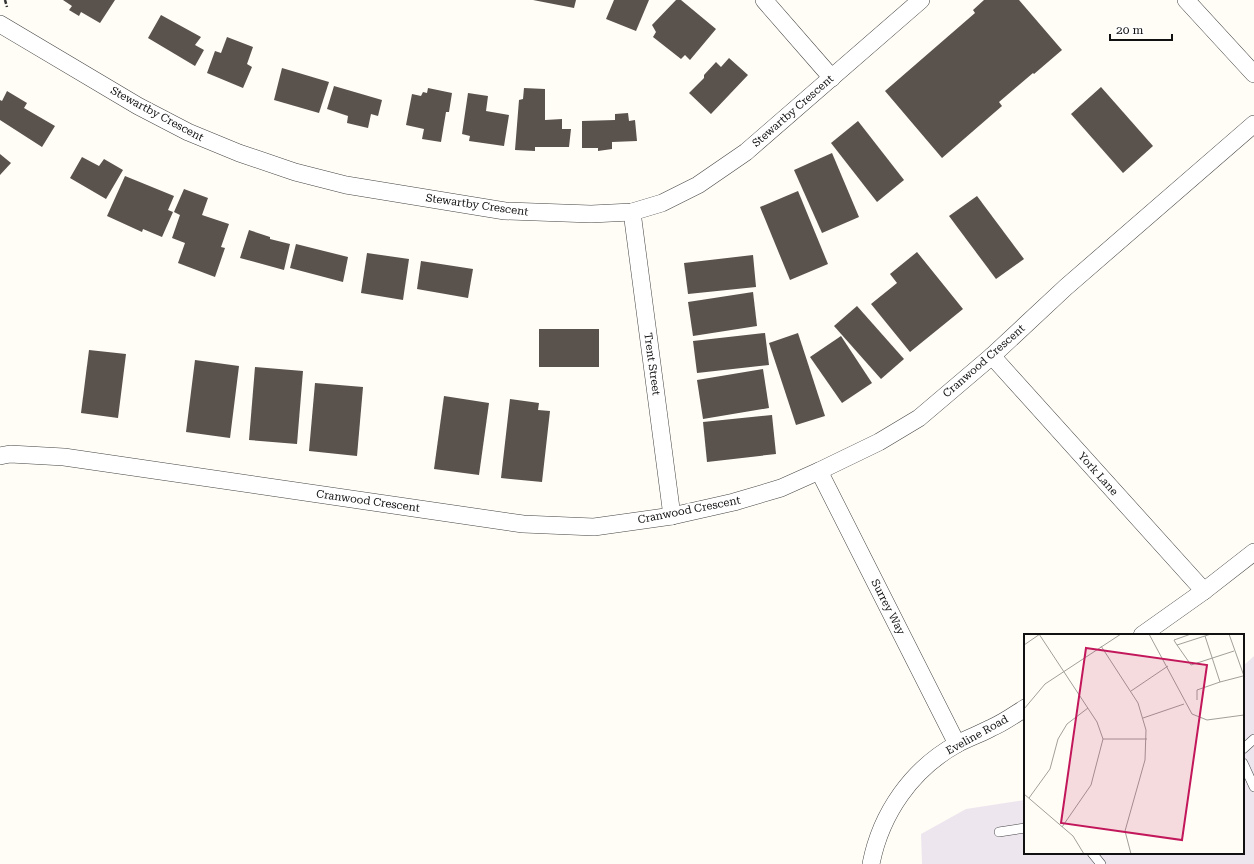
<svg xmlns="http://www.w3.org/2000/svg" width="1254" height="864" font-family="'Roboto Serif',serif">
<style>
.industrial{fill:#eee6ef}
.building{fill:#5a524d}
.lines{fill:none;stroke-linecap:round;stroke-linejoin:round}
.service-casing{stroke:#444;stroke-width:10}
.minor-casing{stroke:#444;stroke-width:18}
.path{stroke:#333;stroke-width:2.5;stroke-dasharray:4 2;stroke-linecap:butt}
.service{stroke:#fff;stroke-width:9}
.minor{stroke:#fff;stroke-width:17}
.labels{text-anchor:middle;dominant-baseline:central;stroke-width:4;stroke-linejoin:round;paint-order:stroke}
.street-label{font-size:11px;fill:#111;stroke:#fff}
.inset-road{fill:none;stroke:#a09f9a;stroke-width:1}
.view{fill:#c2185b;fill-opacity:0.15;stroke:#c2185b;stroke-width:2}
.inset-edge{fill:none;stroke:#111;stroke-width:2}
</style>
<rect width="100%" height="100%" fill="#fffdf5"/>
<path class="industrial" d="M1254,656V864H922L921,834L966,809L1025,800V853H1243V666Z"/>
<g class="building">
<path d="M63,0H115L100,23L81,12L79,16L69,10L72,6Z"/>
<path d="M533,0H576L574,8Z"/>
<path d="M614,0H649L636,31L606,19Z"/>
<path d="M676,0H681L716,29L690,60L685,55L681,59L653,37L656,32L652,25Z"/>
<path d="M984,0H1019L1062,50L1034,74L1033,73L999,102L1002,106L942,158L885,91L975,13L973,10Z"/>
<path d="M161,15L201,37L195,45L204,50L195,66L148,38Z"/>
<path d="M227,37L253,47L247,64L252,67L243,88L207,73L215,51L221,53Z"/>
<path d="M729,58L748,75L711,114L689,93L704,78V75L716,62L721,67Z"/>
<path d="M282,68L329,82L319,113L274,100Z"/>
<path d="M334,86L382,100L378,116L371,114L368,128L347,123L348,116L327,109Z"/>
<path d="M1101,87L1153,146L1123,173L1071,114Z"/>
<path d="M428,88L452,93L449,112H446L441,142L422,139L424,129L406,125L412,94L421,96L423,92L427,93Z"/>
<path d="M524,88L545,89V120L562,119V129H571L569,147H535V151L515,150L519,100L523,99Z"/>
<path d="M7,91L27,103L24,108L55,126L42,147L0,120V100L2,101Z"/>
<path d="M468,93L488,96L486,111L509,115L504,146L469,141L470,136L462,134Z"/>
<path d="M628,113L629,121L635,120L637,141L612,142V149L598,151V148H582V121L615,120V114Z"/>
<path d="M858,121L904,180L877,202L831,143Z"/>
<path d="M832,153L859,217L822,233L794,170Z"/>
<path d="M0,154L11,163L0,175Z"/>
<path d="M82,157L99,166L104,159L123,170L106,199L70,178Z"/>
<path d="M125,176L174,196L168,210L173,212L162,237L143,229L142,232L107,216Z"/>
<path d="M184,189L208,198L202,215L229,224L221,247L225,248L215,277L178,263L185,243L172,238L180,215L174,212Z"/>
<path d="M798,191L828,264L790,280L760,207Z"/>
<path d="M977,196L1024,259L996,279L949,216Z"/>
<path d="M249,230L270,237V239L290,244L284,270L240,258Z"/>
<path d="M296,244L348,257L343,282L290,268Z"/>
<path d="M917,252L963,309L910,352L871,304L897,283L890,274Z"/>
<path d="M367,253L409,259L403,300L361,293Z"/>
<path d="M753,255L756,287L688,294L684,263Z"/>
<path d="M421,261L473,269L468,298L417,289Z"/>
<path d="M753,292L757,326L693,336L688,302Z"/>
<path d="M857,306L904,359L881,379L834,326Z"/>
<rect x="539" y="329" width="60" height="38"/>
<path d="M765,333L769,365L697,373L693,341Z"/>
<path d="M798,333L825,416L796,425L769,343Z"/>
<path d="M841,336L872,383L842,403L810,357Z"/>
<path d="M89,350L126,354L118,418L81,413Z"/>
<path d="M195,360L239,366L230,438L186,432Z"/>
<path d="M255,367L303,371L297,444L249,440Z"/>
<path d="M763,369L769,408L703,419L697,380Z"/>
<path d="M315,383L363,387L357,456L309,451Z"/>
<path d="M444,396L489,403L479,475L434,469Z"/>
<path d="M510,399L539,403L538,410L550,411L542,482L501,478Z"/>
<path d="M772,415L776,454L707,462L703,422Z"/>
</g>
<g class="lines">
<defs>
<g id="service">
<path d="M1243,749L1254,739"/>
<path d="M1243,763L1254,787"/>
<path d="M999,832L1025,828"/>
<path d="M1092,853L1101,864"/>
</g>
<g id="minor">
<path d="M764,0L832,78"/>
<path d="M1186,0L1254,74"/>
<path d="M0,24L138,106L188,132L239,153L295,172L346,185L505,211L591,214L632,212L662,203L698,185L746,152L921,0"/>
<path d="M632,212L672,516"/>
<path d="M992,356L1204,591"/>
<path d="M0,456L10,454L64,457L523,524L594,527L672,516L734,502L781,488L819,471L879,442L919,418L992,356L1066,287L1254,124"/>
<path d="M819,471L957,744"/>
<path d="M1142,635L1204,591L1254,552"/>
<path d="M871,864C881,813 912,769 957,744C968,738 980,734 991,728C1003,723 1014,715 1025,708"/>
</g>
</defs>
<use href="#service" class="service-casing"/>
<use href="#minor" class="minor-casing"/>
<path class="path" d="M5,0L7,7"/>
<use href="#service" class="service"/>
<use href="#minor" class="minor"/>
</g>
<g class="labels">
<g class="street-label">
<text transform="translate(793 111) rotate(-41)">Stewartby Crescent</text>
<text transform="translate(157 114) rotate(28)">Stewartby Crescent</text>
<text transform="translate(477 205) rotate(8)">Stewartby Crescent</text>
<text transform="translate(984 361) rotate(-41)">Cranwood Crescent</text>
<text transform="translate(652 364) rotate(82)">Trent Street</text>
<text transform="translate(1098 474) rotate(48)">York Lane</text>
<text transform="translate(368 501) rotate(8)">Cranwood Crescent</text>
<text transform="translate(689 510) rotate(-11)">Cranwood Crescent</text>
<text transform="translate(888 607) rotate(63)">Surrey Way</text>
<text transform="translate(977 735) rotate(-29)">Eveline Road</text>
</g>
</g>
<g transform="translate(1024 634)">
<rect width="220" height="220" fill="#fffdf5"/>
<path class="inset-road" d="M15,0L73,88L79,105L67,151L38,193M125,0L168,80L183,86L220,81M167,0L150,6L151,8L153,11L187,0M205,0L220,42M181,2L196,48L219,42M0,11L16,0M153,11L167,31L210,17M77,12L114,69L122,96L121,126L101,197L107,220M107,57L144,32M173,66V56L196,48M0,75L21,50L97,0M119,84L160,70M79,105H123M0,160L49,202L60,220M5,164L26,135L34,105L43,90L64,74"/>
<path class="view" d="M62,14L183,31L158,206L37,189Z"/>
<rect width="220" height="220" class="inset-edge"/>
</g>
<path d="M1110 34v6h62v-6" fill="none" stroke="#111111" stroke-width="2"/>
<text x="1116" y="34" font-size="12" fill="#111111" stroke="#ffffff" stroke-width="3" paint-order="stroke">20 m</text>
</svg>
